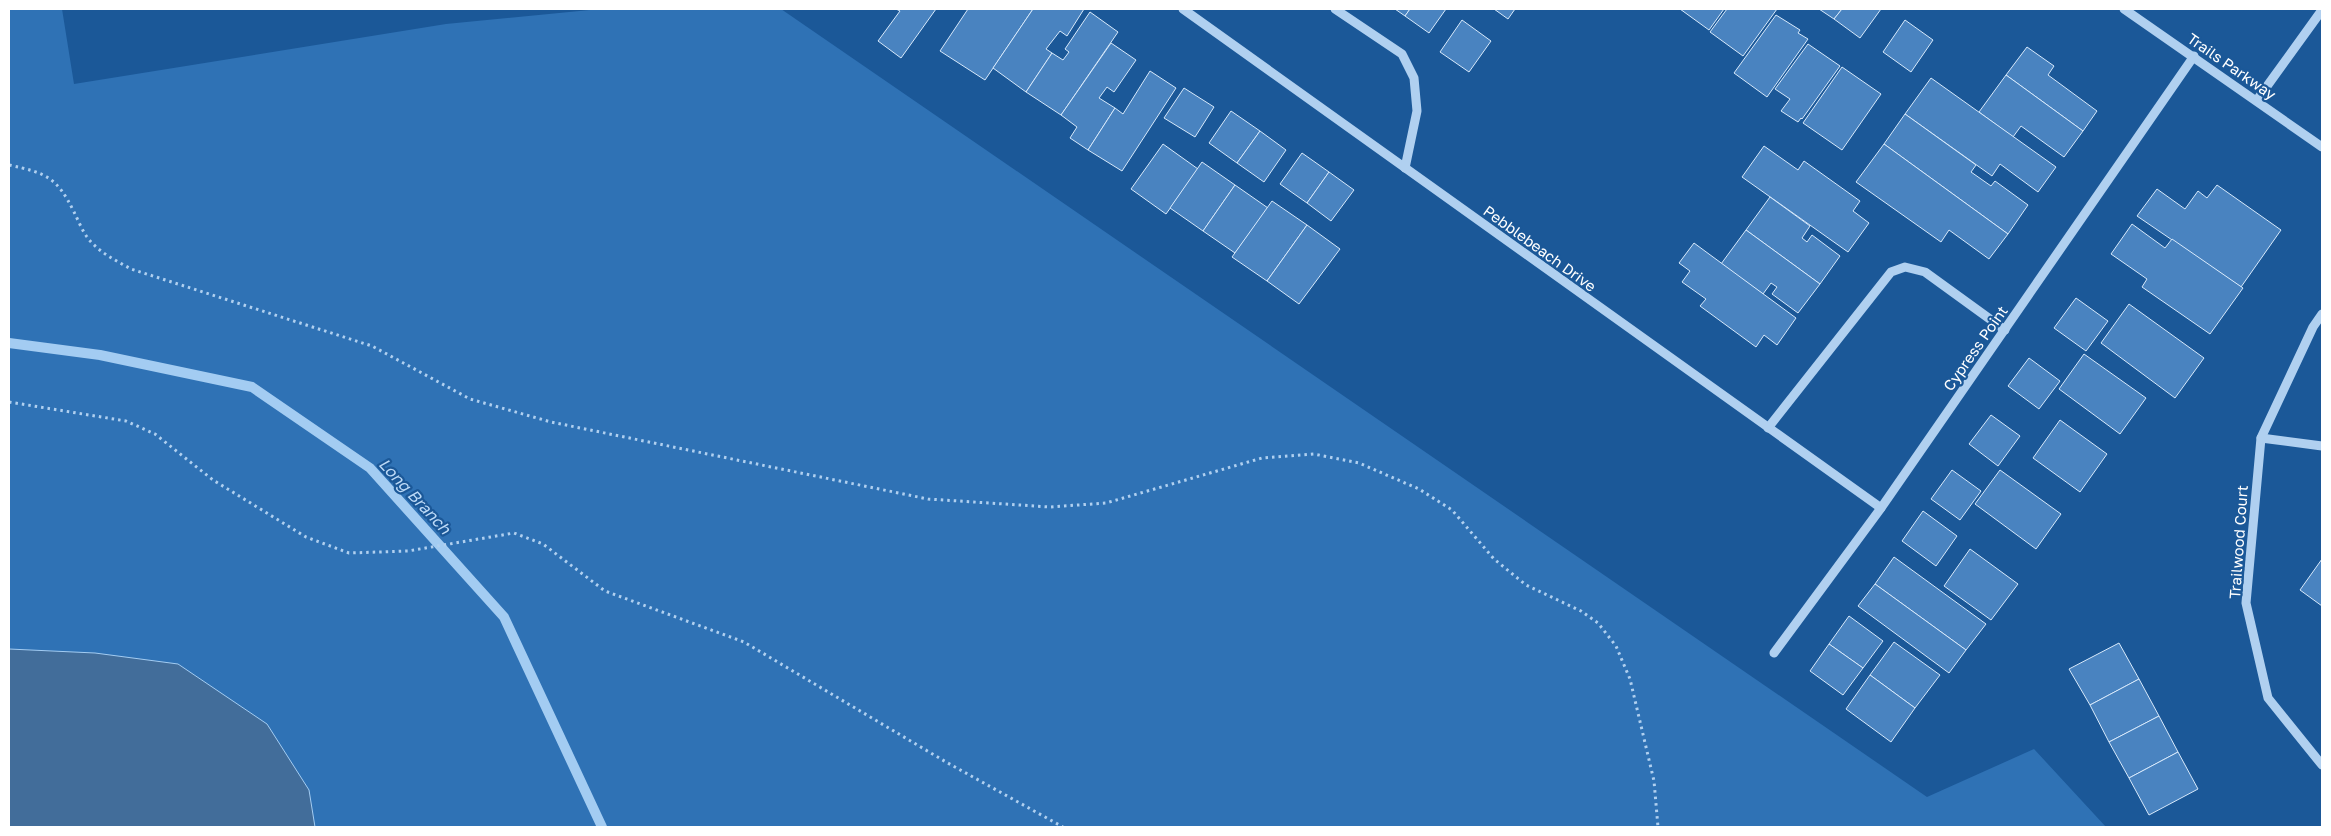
<svg xmlns="http://www.w3.org/2000/svg" width="2331" height="836" font-family="'Golos Text',sans-serif">
<style>
.green{fill:#2f72b5}
.water{fill:#426d9a;stroke:#a3ccf2}
.lines{fill:none;stroke-linecap:round;stroke-linejoin:round}
.stream{stroke:#a3ccf2;stroke-width:10}
.building{fill:#4983c0;stroke:#d7e9fb}
.path{stroke:#b0d0f0;stroke-width:3;stroke-dasharray:2.5 4;stroke-linecap:butt}
.minor{stroke:#b0d0f0;stroke-width:9}
.labels{text-anchor:middle;dominant-baseline:central;stroke-width:4.5;stroke-linejoin:round;paint-order:stroke}
.street-label{font-size:15px;fill:#fff;stroke:#1b5898}
.water-label{font-size:16px;font-style:italic;fill:#bddaf7;stroke:#1b5898}
</style>
<rect width="100%" height="100%" fill="#1b5898"/>
<path class="green" d="M9,9H62L74,84L446,24L600,9H781L1927,797L2034,749L2106,827H9Z"/>
<path class="water" d="M9,649L95,653L178,664L267,724L309,790L315,827H9Z"/>
<g class="lines">
<path class="stream" d="M9,343L100,355L252,387L370,468L504,617L602,827"/>
</g>
<g class="building">
<path d="M896,9H936L901,58L878,41L900,11Z"/>
<path d="M968,9H1033L985,80L940,51Z"/>
<path d="M1033,9H1084L1067,36L1060,31L1046,49L1052,53L1026,92L993,68Z"/>
<path d="M1395,9H1410L1405,16Z"/>
<path d="M1410,9H1446L1429,33L1405,16Z"/>
<path d="M1494,9H1515L1508,19Z"/>
<path d="M1680,9H1724L1709,30Z"/>
<path d="M1727,9H1777L1743,56L1710,32Z"/>
<path d="M1819,9H1842L1834,19Z"/>
<path d="M1842,9H1881L1860,38L1834,19Z"/>
<path d="M1090,12L1118,32L1061,115L1026,92L1052,53L1063,60L1069,52L1065,49Z"/>
<path d="M1776,15L1800,30L1798,33L1808,39L1767,97L1734,73Z"/>
<path d="M1462,20L1491,41L1469,72L1440,52Z"/>
<path d="M1905,20L1933,40L1911,72L1883,52Z"/>
<path d="M1111,43L1136,60L1114,92L1107,87L1099,98L1115,108L1088,150L1070,138L1077,127L1061,115Z"/>
<path d="M1808,44L1840,66L1802,119L1801,118L1798,122L1781,111L1790,99L1775,89Z"/>
<path d="M2027,47L2054,66L2048,75L2097,111L2083,131L2006,75Z"/>
<path d="M1842,67L1881,94L1842,150L1803,123Z"/>
<path d="M1150,71L1176,88L1122,171L1088,150L1115,108L1123,114Z"/>
<path d="M2006,75L2083,131L2064,157L2021,126L2013,137L1979,112Z"/>
<path d="M1931,78L2056,167L2038,192L2000,164L1992,176L1905,114Z"/>
<path d="M1184,88L1214,107L1195,137L1164,118Z"/>
<path d="M1231,111L1260,131L1237,163L1209,143Z"/>
<path d="M1905,114L1976,165L1971,172L1991,186L1995,181L2028,205L2008,234L1884,144Z"/>
<path d="M1260,131L1286,150L1264,182L1237,163Z"/>
<path d="M1163,144L1198,169L1166,214L1131,189Z"/>
<path d="M1884,144L2008,234L1989,259L1949,230L1941,242L1856,182Z"/>
<path d="M1764,146L1798,170L1804,161L1860,201L1853,211L1869,223L1848,252L1742,177Z"/>
<path d="M1302,153L1329,172L1307,203L1280,184Z"/>
<path d="M1202,162L1235,185L1203,231L1170,208Z"/>
<path d="M1329,172L1354,190L1331,221L1307,203Z"/>
<path d="M1235,185L1268,208L1235,253L1203,231Z"/>
<path d="M2217,185L2281,230L2241,287L2137,216L2157,189L2185,209L2198,191L2207,198Z"/>
<path d="M1770,197L1810,226L1802,238L1807,242L1812,235L1840,256L1820,284L1746,230Z"/>
<path d="M1272,201L1307,225L1267,281L1232,257Z"/>
<path d="M2132,224L2165,248L2172,239L2243,288L2210,334L2142,287L2147,279L2111,254Z"/>
<path d="M1307,225L1340,249L1299,304L1267,281Z"/>
<path d="M1746,230L1820,284L1798,313L1772,294L1777,287L1771,283L1763,294L1721,264Z"/>
<path d="M1694,243L1796,318L1777,345L1764,335L1756,347L1700,306L1706,299L1682,282L1690,271L1679,263Z"/>
<path d="M2076,298L2108,321L2086,351L2054,328Z"/>
<path d="M2129,304L2204,358L2175,398L2101,343Z"/>
<path d="M2084,354L2146,398L2120,434L2059,389Z"/>
<path d="M2029,358L2060,381L2039,409L2008,386Z"/>
<path d="M1991,415L2020,436L1998,466L1969,444Z"/>
<path d="M2060,420L2107,454L2080,492L2033,458Z"/>
<path d="M1952,470L1981,491L1960,520L1931,499Z"/>
<path d="M2000,470L2061,514L2036,549L1975,504Z"/>
<path d="M1923,511L1957,536L1936,566L1902,541Z"/>
<path d="M1970,549L2018,584L1991,620L1944,586Z"/>
<path d="M1894,557L1986,624L1966,650L1875,584Z"/>
<path d="M2322,559V606L2300,590Z"/>
<path d="M1875,584L1966,650L1949,673L1858,606Z"/>
<path d="M1849,616L1883,641L1863,668L1829,644Z"/>
<path d="M1894,642L1940,675L1915,708L1870,675Z"/>
<path d="M2119,643L2139,679L2090,705L2069,669Z"/>
<path d="M1829,644L1863,668L1843,695L1810,671Z"/>
<path d="M1870,675L1915,708L1891,742L1846,709Z"/>
<path d="M2139,679L2159,716L2109,742L2090,705Z"/>
<path d="M2159,716L2178,752L2129,778L2109,742Z"/>
<path d="M2178,752L2198,789L2149,815L2129,778Z"/>
</g>
<g class="lines">
<g class="path">
<path d="M9,165C46,173 57,177 74,212C78,220 82,230 87,237C98,252 115,260 131,269L372,346L470,399L551,422L928,499L1050,507L1106,503L1262,458L1314,454L1359,463L1419,489L1452,510L1494,559L1526,585L1581,611L1598,623L1616,646L1630,679L1654,781L1658,827"/>
<path d="M9,402L126,421L155,434L213,480L306,537L349,553L408,551L514,533L543,544L605,591L744,642L946,762L1063,827"/>
</g>
<g class="minor">
<path d="M1183,9L1881,508"/>
<path d="M1335,9L1402,54L1414,78L1417,111L1405,168"/>
<path d="M2124,9L2322,147"/>
<path d="M2257,100L2322,10"/>
<path d="M2322,314L2313,327L2261,438L2246,603L2268,698L2322,765"/>
<path d="M1768,428L1891,272L1905,267L1925,272L2005,330"/>
<path d="M2261,438L2322,446"/>
<path d="M1774,653L1881,508L2194,56"/>
</g>
</g>
<g class="labels">
<g class="street-label">
<text transform="translate(2232 66) rotate(35)">Trails Parkway</text>
<text transform="translate(1540 248) rotate(36)">Pebblebeach Drive</text>
<text transform="translate(1975 348) rotate(-55)">Cypress Point</text>
<text transform="translate(2238 542) rotate(-86)">Trailwood Court</text>
</g>
<g class="water-label">
<text transform="translate(415 496) rotate(47)">Long Branch</text>
</g>
</g>
<rect width="2331" height="836" fill="none" stroke="#ffffff" stroke-width="20"/>
</svg>
